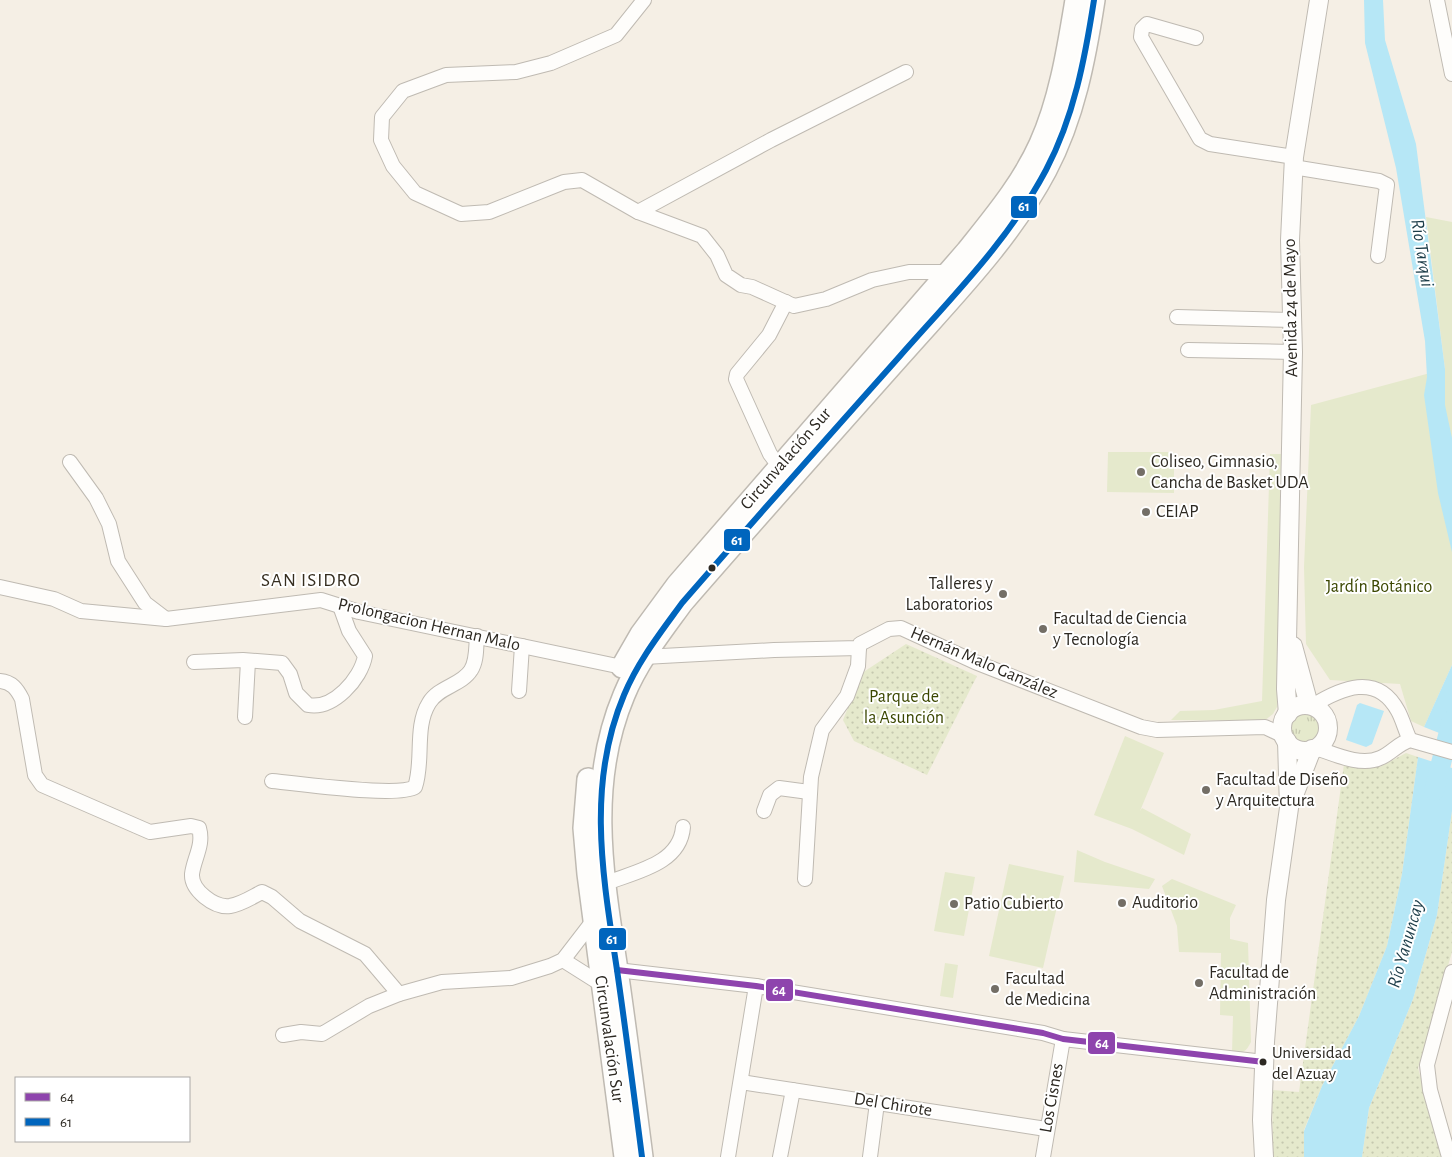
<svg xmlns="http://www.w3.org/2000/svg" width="1452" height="1157" font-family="'Alegreya Sans',sans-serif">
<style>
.grass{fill:url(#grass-tufts)}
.park{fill:url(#park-dots)}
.garden{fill:#e5e9cc}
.water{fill:#b6e7f6}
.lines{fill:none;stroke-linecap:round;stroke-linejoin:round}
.river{stroke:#b6e7f6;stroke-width:20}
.minor-casing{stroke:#bfbab2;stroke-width:16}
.major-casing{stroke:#bfbab2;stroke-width:20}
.highway-casing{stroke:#bfbab2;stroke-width:24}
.minor{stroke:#fefdfb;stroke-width:14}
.major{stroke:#fefdfb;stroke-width:18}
.highway{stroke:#fefdfb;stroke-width:21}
.bus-1-casing{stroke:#fff;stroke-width:10}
.bus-2-casing{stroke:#fff;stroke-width:10}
.bus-1{stroke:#8e44ad;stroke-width:6}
.bus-2{stroke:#0065bd;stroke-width:6}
.poi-dot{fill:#736e66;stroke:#fff;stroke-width:2}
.bus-dot{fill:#2d2922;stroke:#fff;stroke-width:2}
.labels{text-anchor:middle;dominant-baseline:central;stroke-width:4;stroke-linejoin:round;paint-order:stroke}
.bus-label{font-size:17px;fill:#2d2922;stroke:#fff;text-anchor:start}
.street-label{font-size:18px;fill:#2d2922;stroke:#fff}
.poi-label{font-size:18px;fill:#2d2922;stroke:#fff;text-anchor:start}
.park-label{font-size:18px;fill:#3b4701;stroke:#fff}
.water-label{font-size:19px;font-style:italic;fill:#1b3c48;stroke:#fff}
.neighbourhood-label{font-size:19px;letter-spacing:1px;fill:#352d1f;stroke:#fff}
.line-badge{stroke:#fff;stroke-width:2}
.badge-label{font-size:14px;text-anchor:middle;font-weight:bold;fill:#fff}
</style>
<defs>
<pattern id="grass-tufts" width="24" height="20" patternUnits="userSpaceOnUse" patternTransform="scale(1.25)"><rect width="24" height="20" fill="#e5e9cc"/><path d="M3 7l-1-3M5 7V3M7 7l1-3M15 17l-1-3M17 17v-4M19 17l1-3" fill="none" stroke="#c5c8af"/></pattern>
<pattern id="park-dots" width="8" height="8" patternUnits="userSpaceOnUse" patternTransform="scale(1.25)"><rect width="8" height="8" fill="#e5e9cc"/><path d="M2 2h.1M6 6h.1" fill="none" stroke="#c5c8af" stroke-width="1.8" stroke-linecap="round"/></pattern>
</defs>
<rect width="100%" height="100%" fill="#f5efe5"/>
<circle class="grass" cx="1305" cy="727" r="15"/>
<g class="park">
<path d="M906,644L977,676L927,775L854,741L843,720L862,673Z"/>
<path d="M1406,753L1418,757L1402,874L1387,946L1359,1016L1322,1086L1304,1130V1157H1273L1272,1090L1299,1092L1344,764L1380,767Z"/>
<path d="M1452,811V952L1418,1068L1443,1157H1362L1369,1108L1413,999L1437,915Z"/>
</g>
<g class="garden">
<path d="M1426,217L1452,222V665L1424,727L1411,721L1400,684L1330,680L1306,644L1304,567L1311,405L1445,369Z"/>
<path d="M1108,452H1174V493L1107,492Z"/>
<path d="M1270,454H1281L1277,707L1273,714L1264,721L1171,720L1180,711L1214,710L1262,701Z"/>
<path d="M1125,736L1164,753L1140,811L1142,808L1191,834L1184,855L1132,829L1094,815Z"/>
<path d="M1077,850L1105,862L1155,879L1149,889L1074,882Z"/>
<path d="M1009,864L1064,876L1043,968L989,956Z"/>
<path d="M945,872L975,877L964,936L934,931Z"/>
<path d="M1172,879L1236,905L1230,918V939L1248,943L1251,1042C1246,1052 1243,1053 1232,1053L1233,1016L1220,1015L1221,953L1179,952L1177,926L1162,886Z"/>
<path d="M945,963L958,965L953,998L940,996Z"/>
</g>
<g class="water">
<path d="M1364,0H1383L1385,40L1416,144L1445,369V405L1452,438V552L1438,493L1424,395L1427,377L1425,341L1396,168L1365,43Z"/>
<path d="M1452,665V738L1424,727Z"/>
<path d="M1360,703L1384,711L1372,744L1366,747L1346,740L1357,705Z"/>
<path d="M1418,757L1452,768V811L1437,915L1413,999L1369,1108L1362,1157H1304V1131L1322,1086L1359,1016L1387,946L1402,874Z"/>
</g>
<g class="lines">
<path class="river" d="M1434,791L1452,720"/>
<defs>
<g id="minor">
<path d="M644,0L616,35L551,63L516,72L446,75L403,91L382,117L381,140L393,166L415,193L461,214L489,212L564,182L582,180L638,212L702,236L717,255L726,275L741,285L752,287L794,306L826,299L872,280L909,272H949"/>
<path d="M1437,0L1452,74"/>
<path d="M1196,38L1147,24L1142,29L1141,37L1200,139L1210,144L1294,157"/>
<path d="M1293,167L1379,181L1387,185L1378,256"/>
<path d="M638,212L771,140L906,72"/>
<path d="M1177,317L1293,320"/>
<path d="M1188,350L1293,352"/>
<path d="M70,462L96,498L109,524L118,561L145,603L166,619"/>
<path d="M779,466L770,454L736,379L737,374L769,335L786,302"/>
<path d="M0,587L54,599L81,611L166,619L321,600L359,612L622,667"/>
<path d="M644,657L774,650L859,648L860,644L889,629L901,628L975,662L1141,727L1157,730L1265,727L1284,736"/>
<path d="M194,662L243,660L282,663L290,674L296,693L308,705C333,710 361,679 365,656L349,631L340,606"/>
<path d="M0,681C12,682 17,689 22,699L35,775L42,785L150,832L191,826L199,828C204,845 194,858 192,874C191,890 214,908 230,906C242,904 252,897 262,892L272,897L300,921L365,954L399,994"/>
<path d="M519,691L522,646"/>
<path d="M1312,706C1341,688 1377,672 1398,711C1403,720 1405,730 1410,740"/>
<path d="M245,717L248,661"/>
<path d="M1316,748C1334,754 1361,767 1380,758C1391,754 1397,744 1410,740L1452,752"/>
<path d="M272,781C298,783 397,798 415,787C424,761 414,727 429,703C438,687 462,685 471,670C477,661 476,647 477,636"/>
<path d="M764,811L770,795L779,788L809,792"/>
<path d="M805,879L811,777L822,730L847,696L858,666L859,648"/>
<path d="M604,884C633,872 680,865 683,827"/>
<path d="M563,960L601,984"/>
<path d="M617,970L756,986L1043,1033L1063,1039L1264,1062"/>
<path d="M283,1035L301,1032L322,1034L369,1006L399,994L442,982L511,978L550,966L563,960L593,921"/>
<path d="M741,1082L1046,1129"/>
<path d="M728,1157L756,986"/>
<path d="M780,1157L793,1090"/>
<path d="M870,1157L877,1103"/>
<path d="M1043,1157L1063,1039"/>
<path d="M1449,1157L1430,1090L1427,1065L1452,972"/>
</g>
<g id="major">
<path d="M1293,646L1309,705"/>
<circle cx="1305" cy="728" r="23"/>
<path d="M1288,714L1286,689L1293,352L1290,240L1294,157L1319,0"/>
<path d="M1291,803L1312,749"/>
<path d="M1264,1157L1262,1120L1265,1042L1276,900L1289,808L1287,741"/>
</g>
<g id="highway">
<path d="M622,667L641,634L677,585L967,251C994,217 1022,184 1040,144C1060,100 1068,48 1076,0"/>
<path d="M588,779L584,828L588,874L625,1157"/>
<path d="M642,1157C634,1095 626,1032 617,970C603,877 586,785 624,695C638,661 661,632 682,603C754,520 827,438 900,356C952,297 1009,240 1046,170C1074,117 1085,58 1094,0"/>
</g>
</defs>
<use href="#minor" class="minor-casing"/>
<use href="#major" class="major-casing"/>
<use href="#highway" class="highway-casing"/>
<use href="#minor" class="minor"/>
<use href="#major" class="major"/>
<use href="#highway" class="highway"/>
<defs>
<path id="bus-1" d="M617,970L756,986L1043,1033L1063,1039L1264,1062"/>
<path id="bus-2" d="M642,1157C634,1095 626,1032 617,970C603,877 586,785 624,695C638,661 661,632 682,603C754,520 827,438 900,356C952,297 1009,240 1046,170C1074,117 1085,58 1094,0"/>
</defs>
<use href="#bus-1" class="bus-1-casing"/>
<use href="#bus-2" class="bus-2-casing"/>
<use href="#bus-1" class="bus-1"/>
<use href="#bus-2" class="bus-2"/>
</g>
<g class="poi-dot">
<circle cx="1141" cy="472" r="5"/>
<circle cx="1146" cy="512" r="5"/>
<circle cx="1003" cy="594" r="5"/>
<circle cx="1043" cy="629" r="5"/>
<circle cx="1206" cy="790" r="5"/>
<circle cx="1122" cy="903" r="5"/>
<circle cx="954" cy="904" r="5"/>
<circle cx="1199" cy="983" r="5"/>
<circle cx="995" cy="989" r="5"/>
</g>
<g class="bus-dot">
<circle cx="712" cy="568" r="4.5"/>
<circle cx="1263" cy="1062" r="4.5"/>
</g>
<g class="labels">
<g class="bus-label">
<text x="1272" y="1052">Universidad<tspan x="1272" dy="21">del Azuay</tspan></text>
</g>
<g class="street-label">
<text transform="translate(1291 308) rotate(-91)">Avenida 24 de Mayo</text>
<text transform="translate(786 459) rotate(-49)">Circunvalación Sur</text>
<text transform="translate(429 625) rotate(13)">Prolongacion Hernan Malo</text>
<text transform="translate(984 663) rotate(23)">Hernán Malo Ganzález</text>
<text transform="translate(609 1039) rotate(82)">Circunvalación Sur</text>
<text transform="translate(1052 1098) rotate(-80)">Los Cisnes</text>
<text transform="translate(893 1105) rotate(9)">Del Chirote</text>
</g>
<g class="poi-label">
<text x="1151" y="462">Coliseo, Gimnasio,<tspan x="1151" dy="21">Cancha de Basket UDA</tspan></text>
<text x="1156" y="512">CEIAP</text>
<text x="993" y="584" text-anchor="end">Talleres y<tspan x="993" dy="21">Laboratorios</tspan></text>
<text x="1053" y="619">Facultad de Ciencia<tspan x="1053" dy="21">y Tecnología</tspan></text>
<text x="1216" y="780">Facultad de Diseño<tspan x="1216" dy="21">y Arquitectura</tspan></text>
<text x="1132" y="903">Auditorio</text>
<text x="964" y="904">Patio Cubierto</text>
<text x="1209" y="973">Facultad de<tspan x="1209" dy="21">Administración</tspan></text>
<text x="1005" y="979">Facultad<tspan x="1005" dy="21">de Medicina</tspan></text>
</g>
<g class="park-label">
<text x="1379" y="587">Jardín Botánico</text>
<text x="904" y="697">Parque de<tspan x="904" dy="21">la Asunción</tspan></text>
</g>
<g class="water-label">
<text transform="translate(1422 253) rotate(81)">Río Tarqui</text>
<text transform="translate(1406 944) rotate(-74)">Río Yanuncay</text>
</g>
<g class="neighbourhood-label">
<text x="311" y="580">SAN ISIDRO</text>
</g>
</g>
<g class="line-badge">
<rect x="1010" y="195" width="28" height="24" rx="5" fill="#0065bd"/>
<rect x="723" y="528" width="28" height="24" rx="5" fill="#0065bd"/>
<rect x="598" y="927" width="29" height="24" rx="5" fill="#0065bd"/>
<rect x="765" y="978" width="29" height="24" rx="5" fill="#8e44ad"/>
<rect x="1087" y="1031" width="29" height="24" rx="5" fill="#8e44ad"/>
</g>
<g class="badge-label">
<text x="1024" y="211">61</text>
<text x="737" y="545">61</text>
<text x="612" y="944">61</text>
<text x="779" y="995">64</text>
<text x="1102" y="1048">64</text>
</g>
<rect x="15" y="1077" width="175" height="65" fill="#ffffff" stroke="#aba9a7"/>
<rect x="25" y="1093" width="25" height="8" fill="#8e44ad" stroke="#aba9a7"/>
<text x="60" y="1102" font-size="15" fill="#2d2922">64</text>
<rect x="25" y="1118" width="25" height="8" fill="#0065bd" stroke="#aba9a7"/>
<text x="60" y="1127" font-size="15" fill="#2d2922">61</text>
</svg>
